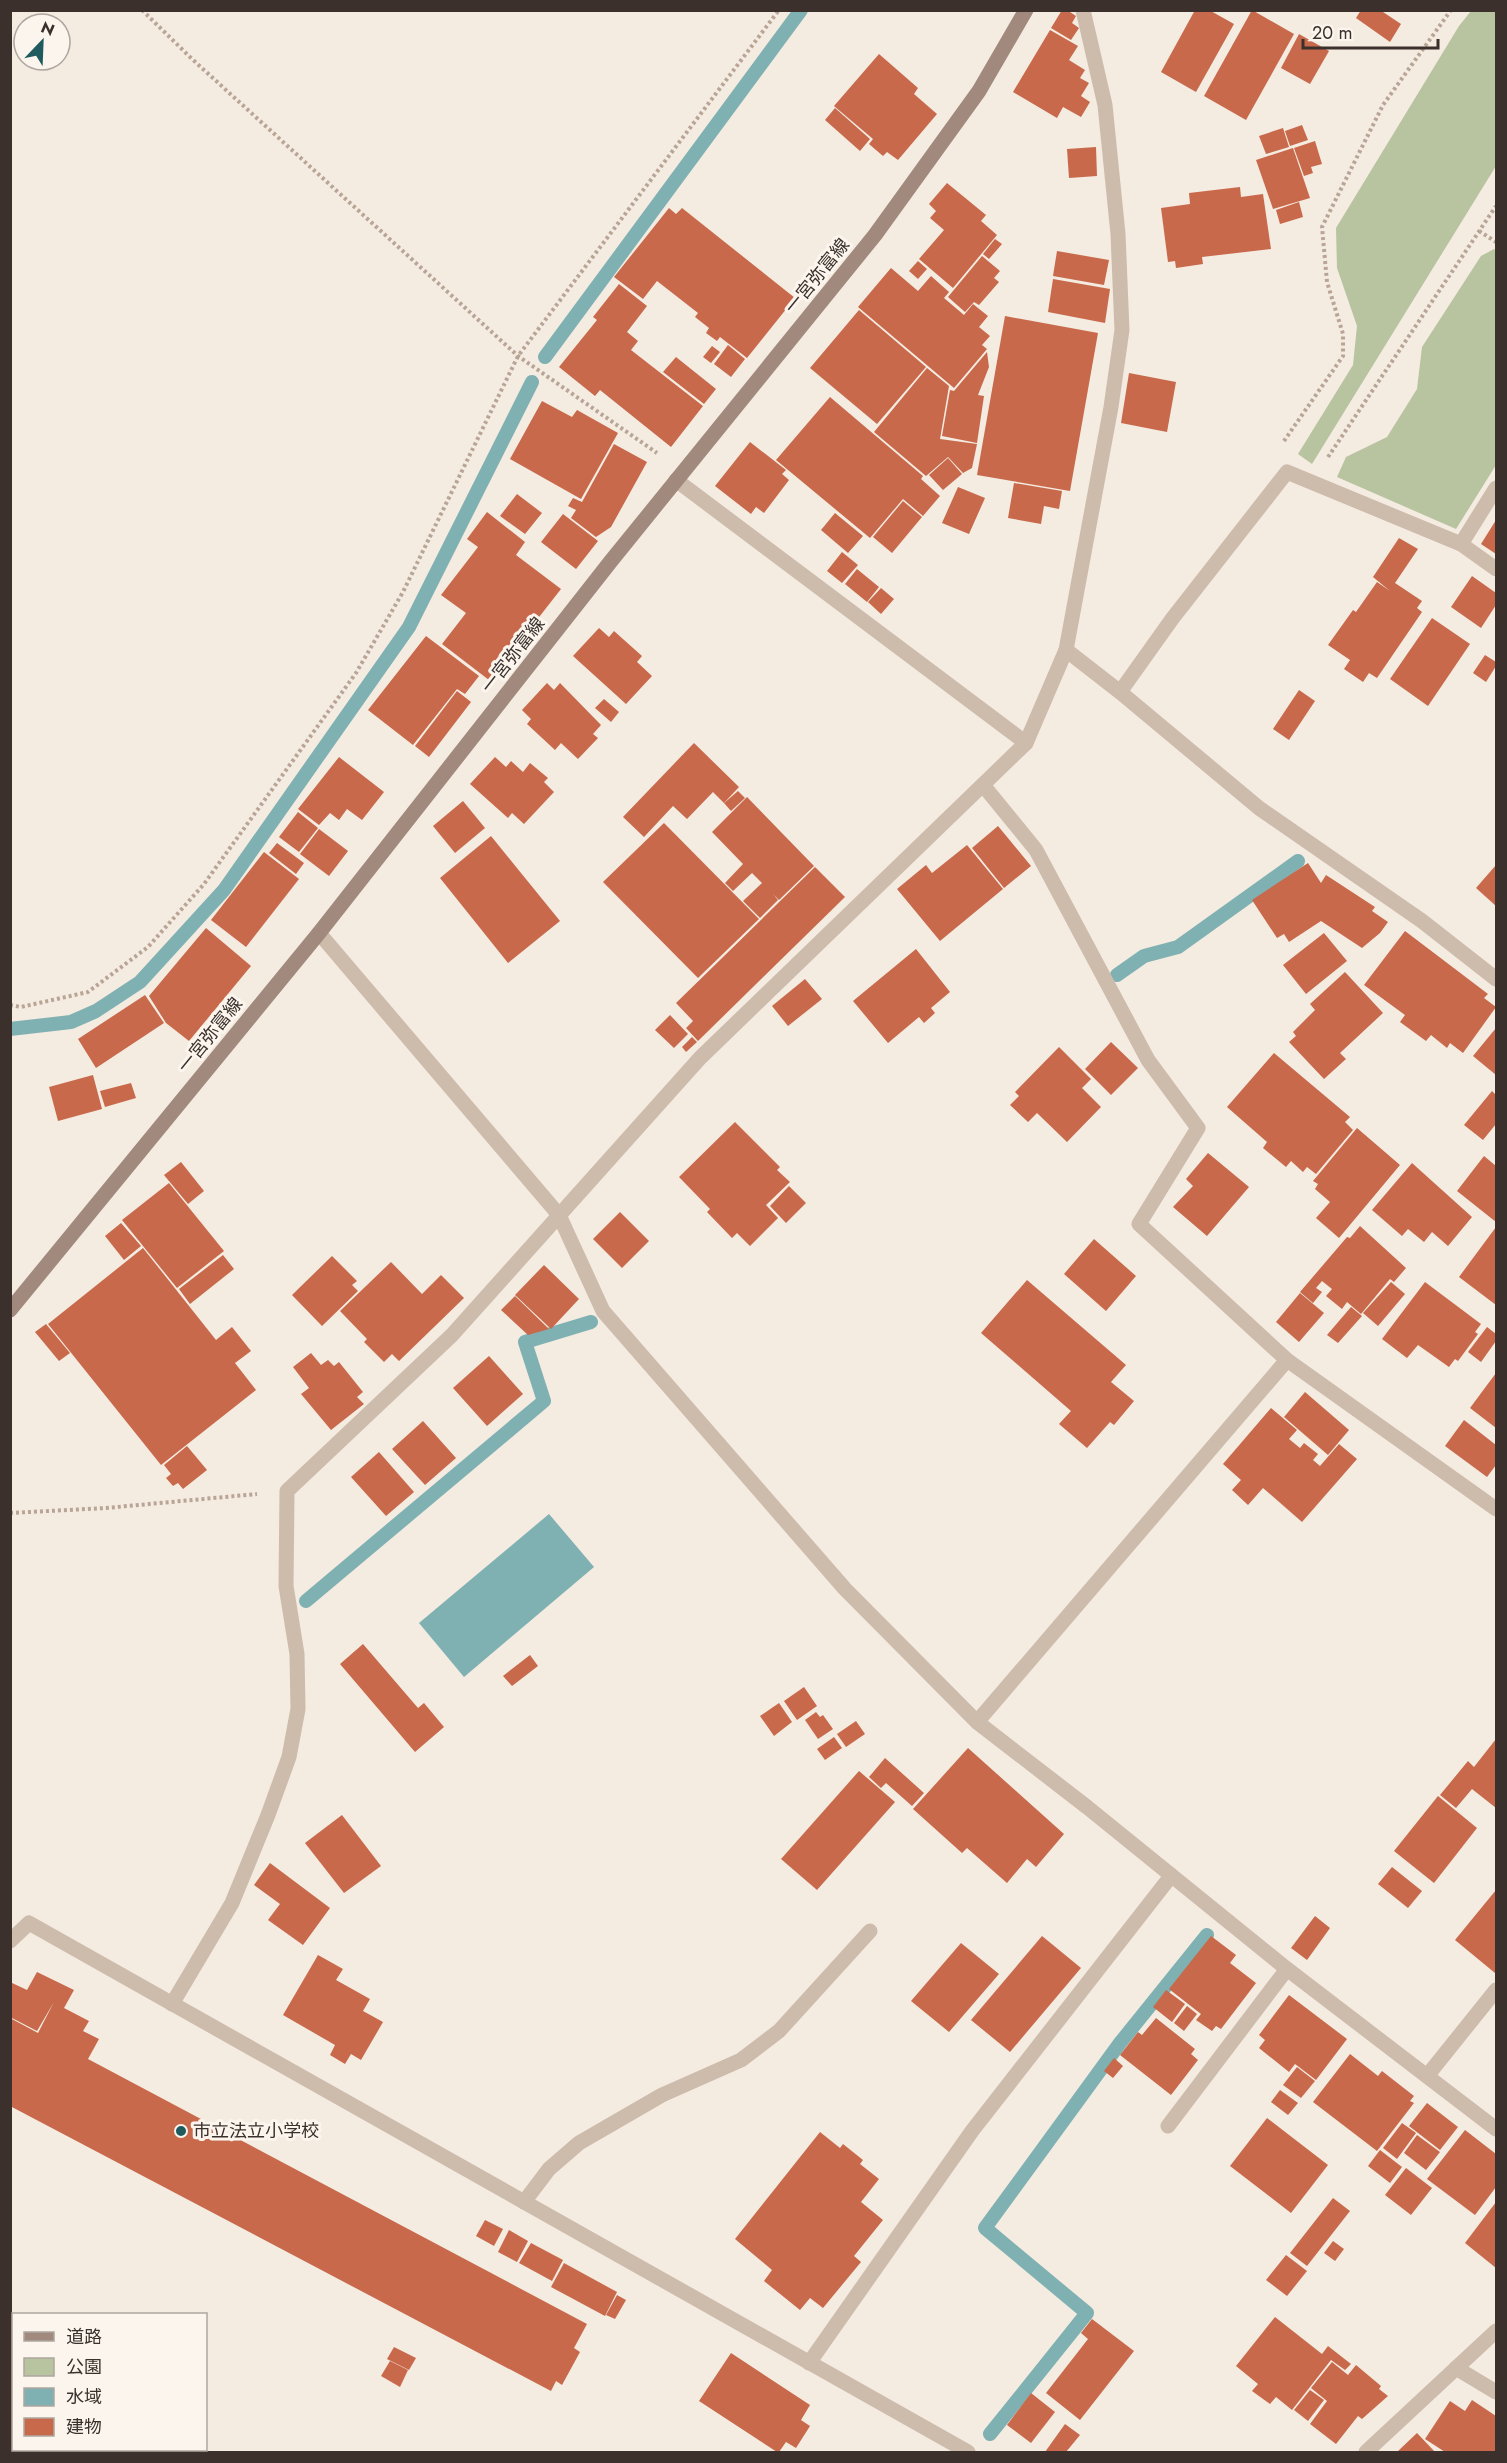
<svg xmlns="http://www.w3.org/2000/svg" width="1507" height="2463" font-family="Jost,'Noto Sans JP',sans-serif">
<style>
.green{fill:#b8c4a0}
.water{fill:#7fb0b2}
.lines{fill:none;stroke-linecap:round;stroke-linejoin:round}
.stream{stroke:#7fb0b2;stroke-width:14}
.building{fill:#c8694b}
.path{stroke:#b9a596;stroke-width:4;stroke-dasharray:3 3;stroke-linecap:butt}
.lane{stroke:#cdbbac;stroke-width:15}
.street{stroke:#cdbbac;stroke-width:15}
.secondary{stroke:#a18a7d;stroke-width:15}
.poi-dot{fill:#1f5a5e;stroke:#fbf5ee;stroke-width:2}
.labels{text-anchor:middle;dominant-baseline:central;stroke-width:6;stroke-linejoin:round;paint-order:stroke}
.street-label{font-size:18px;fill:#3b302b;stroke:#fbf5ee}
.poi-label{font-size:18px;fill:#3b302b;stroke:#fbf5ee;text-anchor:start}
</style>
<rect width="100%" height="100%" fill="#f4ebe1"/>
<g class="green">
<path d="M1471,11H1496V166L1312,464L1298,454L1353,365L1357,326L1337,268L1336,228L1459,26Z"/>
<path d="M1494,249L1496,251V465L1456,529L1337,477L1346,457L1387,437L1417,389L1422,347L1481,256Z"/>
</g>
<path class="water" d="M549,1514L594,1567L464,1677L419,1623Z"/>
<g class="lines">
<g class="stream">
<path d="M545,357L801,10"/>
<path d="M1117,975L1144,956L1178,947L1298,861"/>
<path d="M10,1029L71,1022L96,1011L140,982L224,890L409,627L532,382"/>
<path d="M306,1601L544,1401L525,1342L591,1322"/>
<path d="M990,2434L1087,2313L985,2228L1120,2043L1207,1935"/>
</g>
</g>
<g class="building">
<path d="M1062,10H1067L1076,16L1072,23L1079,28L1071,40L1051,28Z"/>
<path d="M1195,10H1209L1234,24L1196,92L1161,72Z"/>
<path d="M1252,10L1294,34L1246,120L1204,96Z"/>
<path d="M1361,10H1380L1401,24L1390,42L1356,18Z"/>
<path d="M1050,30L1078,46L1069,60L1085,70L1080,78L1089,83L1081,96L1090,102L1081,117L1063,107L1057,118L1013,92Z"/>
<path d="M1299,34L1329,51L1310,84L1281,68Z"/>
<path d="M879,54L918,88L914,94L937,114L898,160L887,152L883,156L869,144L873,139L834,106Z"/>
<path d="M835,108L870,139L860,151L825,120Z"/>
<path d="M1302,125L1308,140L1290,146L1285,131Z"/>
<path d="M1283,128L1289,147L1266,154L1259,136Z"/>
<path d="M1315,141L1322,164L1311,167L1313,173L1304,176L1294,148Z"/>
<path d="M1096,147L1097,176L1069,178L1067,149Z"/>
<path d="M1293,148L1310,198L1273,209L1256,160Z"/>
<path d="M947,183L986,215L981,221L997,235L953,288L919,259L944,230L930,218L936,211L929,204Z"/>
<path d="M1240,187L1241,197L1263,194L1271,249L1202,257L1203,264L1176,268L1175,261L1168,262L1161,208L1190,204L1189,193Z"/>
<path d="M1299,202L1303,217L1280,224L1276,210Z"/>
<path d="M669,208L676,214L682,208L795,298L747,358L720,337L717,341L706,333L709,328L695,317L698,313L657,281L643,299L614,277Z"/>
<path d="M995,239L1002,244L989,259L983,254Z"/>
<path d="M1057,251L1109,260L1104,285L1053,276Z"/>
<path d="M982,256L1000,271L994,278L999,282L979,305L974,302L965,312L948,297Z"/>
<path d="M918,261L927,269L918,279L909,271Z"/>
<path d="M891,268L918,291L931,276L949,292L944,298L964,315L973,304L988,316L979,327L990,336L982,345L987,349L954,388L858,307Z"/>
<path d="M1053,279L1110,289L1105,323L1048,312Z"/>
<path d="M619,284L647,306L627,332L638,341L631,350L703,406L671,447L600,390L595,396L559,367L597,320L593,317Z"/>
<path d="M859,310L926,367L877,424L810,368Z"/>
<path d="M1005,316L1098,333L1070,491L977,475Z"/>
<path d="M728,345L745,359L731,377L714,364Z"/>
<path d="M712,346L720,352L711,363L703,357Z"/>
<path d="M987,352L989,367L978,395L984,396L977,443L942,436L950,390L954,391Z"/>
<path d="M676,357L716,389L704,404L663,372Z"/>
<path d="M927,368L949,386L940,439L977,444L972,468L963,473L948,457L926,476L874,432Z"/>
<path d="M1129,373L1176,382L1167,432L1121,423Z"/>
<path d="M830,397L923,476L921,479L940,496L923,516L903,499L870,538L776,460Z"/>
<path d="M542,401L572,417L577,410L618,433L581,499L510,459Z"/>
<path d="M750,442L786,470L782,474L789,480L764,513L756,507L751,514L715,486Z"/>
<path d="M614,444L647,462L611,527L596,537L571,518L576,510L568,506L573,498L582,502Z"/>
<path d="M948,458L962,474L943,490L929,475Z"/>
<path d="M1014,483L1062,491L1059,509L1044,506L1041,524L1008,518Z"/>
<path d="M958,487L985,498L969,534L942,523Z"/>
<path d="M517,494L542,513L525,534L500,516Z"/>
<path d="M903,501L922,517L892,553L873,537Z"/>
<path d="M487,512L525,542L516,555L561,589L536,621L531,617L526,622L531,627L489,680L442,644L466,613L441,595L478,547L467,539Z"/>
<path d="M835,513L863,536L848,553L821,530Z"/>
<path d="M563,514L598,541L576,569L541,542Z"/>
<path d="M1496,520V554L1481,544Z"/>
<path d="M1399,538L1418,549L1395,583L1422,601L1417,608L1422,612L1377,678L1369,673L1363,682L1344,669L1350,660L1328,645L1353,610L1356,612L1377,582L1390,591L1373,577Z"/>
<path d="M842,552L858,565L842,583L827,571Z"/>
<path d="M857,569L879,587L867,602L845,584Z"/>
<path d="M1472,576L1496,593V605L1481,628L1451,607Z"/>
<path d="M881,588L894,599L881,614L868,602Z"/>
<path d="M1432,618L1470,644L1428,706L1390,679Z"/>
<path d="M599,628L609,637L614,631L642,656L637,662L652,676L626,704L573,656Z"/>
<path d="M426,636L479,676L465,694L457,689L413,745L368,710Z"/>
<path d="M1485,655L1496,662V666L1486,682L1473,673Z"/>
<path d="M547,683L554,690L560,683L601,725L593,734L598,738L578,759L561,743L555,750L527,724L531,719L522,710Z"/>
<path d="M1299,690L1315,701L1289,740L1273,729Z"/>
<path d="M457,691L471,702L429,757L415,746Z"/>
<path d="M604,699L619,712L611,722L595,708Z"/>
<path d="M694,743L739,787L724,803L713,792L687,819L673,806L644,837L623,817Z"/>
<path d="M339,757L384,792L362,820L347,809L339,820L330,813L319,825L298,809Z"/>
<path d="M495,757L506,767L511,761L523,772L530,763L548,778L544,782L554,792L524,824L512,813L508,818L470,784Z"/>
<path d="M738,791L745,798L731,811L724,803Z"/>
<path d="M747,797L814,866L779,900L773,894L778,900L760,918L743,901L762,883L752,873L733,891L725,883L743,864L712,832Z"/>
<path d="M463,801L485,828L455,853L433,826Z"/>
<path d="M298,812L318,828L299,852L279,837Z"/>
<path d="M664,823L759,919L698,978L603,882Z"/>
<path d="M998,826L1031,866L1004,888L972,848Z"/>
<path d="M319,829L348,851L329,876L300,854Z"/>
<path d="M491,836L560,921L508,963L440,878Z"/>
<path d="M277,843L304,863L296,874L269,853Z"/>
<path d="M967,845L1003,889L940,941L897,889L926,865L932,873Z"/>
<path d="M264,852L299,879L246,947L211,920Z"/>
<path d="M1308,863L1321,883L1326,875L1375,907L1372,911L1388,922L1380,933L1362,948L1321,921L1289,942L1284,934L1277,938L1252,900Z"/>
<path d="M1496,865V906L1476,888Z"/>
<path d="M815,867L845,897L698,1041L686,1028L693,1021L676,1003Z"/>
<path d="M206,928L251,966L189,1041L166,1023L149,996Z"/>
<path d="M1405,931L1488,994L1484,998L1496,1007L1463,1053L1450,1043L1447,1048L1431,1035L1426,1041L1400,1022L1405,1015L1364,985Z"/>
<path d="M1324,933L1347,961L1306,994L1283,965Z"/>
<path d="M916,949L950,992L931,1008L935,1013L924,1023L919,1017L888,1043L853,1001Z"/>
<path d="M1345,972L1383,1013L1340,1053L1346,1059L1324,1079L1289,1042L1296,1036L1293,1032L1315,1010L1310,1004Z"/>
<path d="M805,979L822,999L788,1026L772,1006Z"/>
<path d="M145,995L164,1023L96,1068L78,1039Z"/>
<path d="M670,1015L688,1034L674,1048L655,1030Z"/>
<path d="M1496,1028V1075L1473,1056Z"/>
<path d="M692,1037L697,1042L686,1052L682,1047Z"/>
<path d="M1111,1042L1138,1068L1111,1095L1085,1069Z"/>
<path d="M1059,1047L1091,1079L1082,1088L1101,1107L1067,1142L1037,1113L1028,1122L1010,1105L1019,1096L1015,1092Z"/>
<path d="M1274,1053L1350,1117L1345,1122L1353,1130L1316,1174L1307,1167L1303,1172L1291,1161L1286,1167L1263,1148L1267,1142L1227,1107Z"/>
<path d="M93,1075L102,1109L58,1121L49,1087Z"/>
<path d="M131,1083L136,1098L105,1107L100,1091Z"/>
<path d="M1492,1091L1496,1095V1124L1483,1140L1464,1125Z"/>
<path d="M735,1122L780,1167L777,1170L790,1182L766,1205L778,1218L750,1246L737,1233L732,1238L707,1212L710,1209L679,1177Z"/>
<path d="M1357,1128L1400,1165L1339,1238L1316,1218L1330,1202L1315,1189L1318,1184L1313,1181Z"/>
<path d="M1208,1153L1249,1187L1207,1236L1173,1207L1193,1186L1186,1179Z"/>
<path d="M1484,1156L1496,1166V1222L1457,1191Z"/>
<path d="M181,1162L204,1191L188,1204L164,1175Z"/>
<path d="M1412,1163L1472,1217L1448,1246L1432,1232L1424,1242L1408,1229L1402,1236L1372,1210Z"/>
<path d="M169,1183L224,1251L177,1288L122,1220Z"/>
<path d="M789,1186L806,1203L786,1223L770,1206Z"/>
<path d="M620,1212L649,1241L622,1268L593,1239Z"/>
<path d="M121,1223L141,1246L124,1260L105,1236Z"/>
<path d="M1360,1226L1406,1268L1394,1282L1390,1279L1361,1314L1347,1302L1342,1309L1326,1296L1332,1289L1322,1281L1316,1288L1322,1292L1313,1303L1300,1292L1347,1237L1350,1238Z"/>
<path d="M1496,1227V1305L1459,1277Z"/>
<path d="M1094,1239L1136,1276L1106,1311L1064,1274Z"/>
<path d="M143,1248L216,1340L232,1327L251,1351L235,1363L256,1390L161,1465L48,1324Z"/>
<path d="M223,1255L234,1269L190,1304L179,1289Z"/>
<path d="M332,1256L357,1281L352,1285L358,1291L322,1326L292,1295Z"/>
<path d="M391,1262L422,1294L441,1275L464,1298L399,1361L392,1354L384,1362L364,1342L367,1339L340,1311Z"/>
<path d="M544,1265L579,1299L551,1329L515,1295Z"/>
<path d="M1027,1280L1126,1365L1111,1382L1134,1401L1114,1425L1110,1422L1087,1448L1059,1424L1071,1411L981,1333Z"/>
<path d="M1391,1282L1405,1294L1378,1326L1363,1313Z"/>
<path d="M1425,1282L1481,1324L1475,1332L1478,1334L1458,1361L1455,1359L1449,1367L1418,1345L1407,1358L1382,1339Z"/>
<path d="M1300,1293L1324,1313L1299,1342L1276,1322Z"/>
<path d="M515,1296L549,1329L528,1335L501,1310Z"/>
<path d="M1351,1307L1362,1316L1338,1343L1327,1335Z"/>
<path d="M46,1324L70,1353L59,1361L35,1332Z"/>
<path d="M1487,1327L1496,1334V1341L1481,1362L1468,1352Z"/>
<path d="M311,1353L321,1365L328,1360L334,1366L339,1362L363,1392L357,1397L364,1404L331,1430L301,1394L309,1388L293,1367Z"/>
<path d="M489,1356L523,1394L487,1426L453,1388Z"/>
<path d="M1496,1373V1428L1470,1408Z"/>
<path d="M1305,1392L1349,1430L1328,1455L1284,1417Z"/>
<path d="M1271,1408L1297,1430L1289,1439L1300,1448L1304,1443L1318,1454L1313,1460L1320,1466L1339,1444L1357,1459L1302,1522L1263,1488L1248,1505L1232,1490L1241,1480L1223,1464Z"/>
<path d="M1464,1420L1496,1445V1465L1487,1477L1445,1446Z"/>
<path d="M423,1421L456,1458L425,1485L392,1449Z"/>
<path d="M187,1446L207,1470L183,1489L178,1483L173,1486L166,1478L171,1474L164,1465Z"/>
<path d="M379,1452L414,1492L386,1516L351,1477Z"/>
<path d="M363,1644L418,1708L424,1703L444,1727L415,1752L340,1664Z"/>
<path d="M530,1655L538,1666L512,1686L503,1676Z"/>
<path d="M804,1687L817,1706L797,1720L784,1701Z"/>
<path d="M779,1703L792,1722L774,1736L760,1716Z"/>
<path d="M816,1712L820,1717L823,1715L833,1729L818,1739L805,1720Z"/>
<path d="M856,1721L865,1734L846,1747L837,1734Z"/>
<path d="M834,1737L842,1748L825,1760L817,1749Z"/>
<path d="M1496,1739V1808L1472,1789L1456,1808L1440,1795L1468,1761L1474,1767Z"/>
<path d="M968,1748L1064,1834L1036,1867L1027,1859L1007,1883L967,1848L962,1853L913,1809Z"/>
<path d="M885,1758L924,1793L912,1806L886,1783L881,1788L869,1777Z"/>
<path d="M859,1771L895,1802L817,1890L781,1859Z"/>
<path d="M1438,1796L1477,1828L1434,1883L1394,1851Z"/>
<path d="M342,1815L381,1866L344,1893L305,1843Z"/>
<path d="M270,1863L330,1908L303,1945L268,1920L280,1904L254,1885Z"/>
<path d="M1392,1867L1422,1891L1408,1908L1378,1884Z"/>
<path d="M1496,1890V1971L1495,1973L1455,1940Z"/>
<path d="M1315,1916L1330,1928L1307,1960L1291,1948Z"/>
<path d="M1042,1936L1081,1968L1010,2052L971,2020Z"/>
<path d="M1211,1936L1236,1955L1230,1963L1256,1983L1221,2029L1216,2026L1212,2031L1196,2020L1201,2014L1169,1989Z"/>
<path d="M961,1943L999,1974L949,2032L911,2001Z"/>
<path d="M318,1955L343,1969L336,1980L370,1999L363,2011L383,2022L361,2060L351,2054L345,2064L330,2055L335,2045L283,2015Z"/>
<path d="M37,1972L74,1990L64,2008L89,2021L83,2031L99,2039L88,2059L587,2324L574,2348L580,2352L562,2385L556,2381L551,2391L10,2106V2018L38,2033L54,2002L37,2031L10,2017V1982L27,1990Z"/>
<path d="M1166,1990L1185,2004L1172,2022L1153,2007Z"/>
<path d="M1289,1995L1347,2039L1316,2080L1295,2064L1289,2072L1259,2048L1265,2040L1259,2035Z"/>
<path d="M1187,2006L1197,2014L1184,2031L1174,2023Z"/>
<path d="M1156,2018L1195,2049L1191,2054L1198,2060L1171,2095L1120,2055L1138,2032L1142,2035Z"/>
<path d="M1350,2054L1378,2076L1382,2071L1414,2096L1410,2101L1414,2103L1377,2151L1313,2102Z"/>
<path d="M1114,2058L1123,2066L1113,2078L1104,2071Z"/>
<path d="M1297,2067L1315,2081L1301,2098L1283,2085Z"/>
<path d="M1280,2090L1298,2103L1288,2115L1271,2102Z"/>
<path d="M1427,2103L1458,2127L1440,2150L1409,2126Z"/>
<path d="M1267,2118L1328,2165L1291,2213L1230,2166Z"/>
<path d="M1402,2123L1416,2133L1397,2159L1383,2148Z"/>
<path d="M1465,2130L1496,2154V2187L1475,2215L1427,2179Z"/>
<path d="M820,2132L840,2148L843,2144L863,2160L860,2164L879,2179L861,2202L883,2220L854,2256L861,2262L823,2308L810,2298L800,2310L764,2281L772,2270L735,2239Z"/>
<path d="M1417,2135L1440,2152L1426,2170L1404,2153Z"/>
<path d="M1380,2150L1402,2167L1390,2183L1368,2166Z"/>
<path d="M1406,2168L1432,2188L1411,2215L1385,2195Z"/>
<path d="M1333,2198L1350,2211L1307,2266L1290,2253Z"/>
<path d="M1496,2202V2268L1465,2243Z"/>
<path d="M485,2220L503,2229L494,2246L476,2236Z"/>
<path d="M509,2230L528,2241L517,2262L498,2252Z"/>
<path d="M1333,2241L1344,2249L1335,2261L1324,2253Z"/>
<path d="M531,2243L563,2260L552,2281L519,2263Z"/>
<path d="M1286,2255L1307,2271L1287,2296L1266,2280Z"/>
<path d="M564,2263L617,2292L605,2316L551,2287Z"/>
<path d="M617,2295L626,2300L615,2319L606,2315Z"/>
<path d="M1275,2317L1322,2354L1328,2346L1351,2364L1345,2370L1331,2360L1292,2410L1276,2397L1270,2404L1252,2391L1258,2384L1236,2366Z"/>
<path d="M1092,2319L1134,2351L1080,2420L1046,2393L1088,2339L1081,2333Z"/>
<path d="M394,2347L416,2358L409,2370L387,2359Z"/>
<path d="M731,2353L810,2405L801,2420L810,2426L796,2448L786,2442L779,2452H777L699,2401Z"/>
<path d="M390,2361L408,2370L400,2387L381,2376Z"/>
<path d="M1332,2362L1348,2375L1356,2365L1381,2386L1379,2389L1388,2396L1362,2419L1358,2416L1336,2444L1310,2424L1327,2401L1311,2388Z"/>
<path d="M1310,2390L1324,2400L1308,2421L1294,2410Z"/>
<path d="M1031,2393L1055,2412L1031,2443L1007,2425Z"/>
<path d="M1472,2400L1496,2416V2452H1445L1425,2439L1450,2401L1465,2411Z"/>
<path d="M1065,2424L1080,2435L1066,2452H1045Z"/>
<path d="M1417,2433L1435,2452H1397Z"/>
</g>
<g class="lines">
<g class="path">
<path d="M142,10L192,59L518,356L657,453"/>
<path d="M1479,231L1496,242"/>
<path d="M1284,441L1343,356V334L1327,282L1322,227L1383,105L1451,10"/>
<path d="M1328,457L1496,206"/>
<path d="M10,1005L21,1007L88,992L148,947L204,884L356,673L403,592L518,356L779,10"/>
<path d="M10,1513L106,1508L257,1494"/>
</g>
<g class="lane">
<path d="M1168,2126L1287,1969"/>
<path d="M524,2202L549,2169L579,2143L662,2095L741,2060L779,2031L870,1931"/>
</g>
<g class="street">
<path d="M676,480L1026,743"/>
<path d="M1461,544L1496,488"/>
<path d="M1066,650L1120,692L1259,808L1422,921L1496,979"/>
<path d="M1120,692L1172,619L1287,472L1461,544L1496,569"/>
<path d="M983,785L1036,850L1148,1060L1198,1128L1139,1224L1287,1360L1496,1509"/>
<path d="M319,933L559,1215L603,1311L845,1589L977,1722L1087,1807L1287,1969L1496,2129"/>
<path d="M977,1722L1287,1360"/>
<path d="M10,1941L29,1923L968,2452"/>
<path d="M172,2004L232,1903L268,1815L289,1757L298,1709L297,1654L286,1586L287,1491L452,1335L700,1058L1026,743L1066,650L1111,407L1122,330L1118,234L1105,105L1083,10"/>
<path d="M1427,2076L1496,1990"/>
<path d="M809,2363L972,2131L1171,1876"/>
<path d="M1456,2368L1496,2392"/>
<path d="M1366,2452L1496,2331"/>
</g>
<path class="secondary" d="M10,1310L319,933L611,561L875,235L979,91L1026,10"/>
</g>
<circle class="poi-dot" cx="181" cy="2131" r="6"/>
<g class="labels">
<g class="street-label">
<text transform="translate(817 276) rotate(-51)">一宮弥富線</text>
<text transform="translate(513 655) rotate(-52)">一宮弥富線</text>
<text transform="translate(210 1035) rotate(-51)">一宮弥富線</text>
</g>
<g class="poi-label">
<text x="193" y="2131">市立法立小学校</text>
</g>
</g>
<rect width="1507" height="2463" fill="none" stroke="#3b302b" stroke-width="24"/>
<rect x="12" y="2313" width="195" height="138" fill="#fbf5ee" stroke="#aea6a0" stroke-width="1.5"/>
<rect x="24" y="2332" width="30" height="9" fill="#a18a7d" stroke="#aea6a0" stroke-width="1.5"/>
<text x="66" y="2343" font-size="18" fill="#3b302b">道路</text>
<rect x="24" y="2358" width="30" height="18" fill="#b8c4a0" stroke="#aea6a0" stroke-width="1.5"/>
<text x="66" y="2373" font-size="18" fill="#3b302b">公園</text>
<rect x="24" y="2388" width="30" height="18" fill="#7fb0b2" stroke="#aea6a0" stroke-width="1.5"/>
<text x="66" y="2403" font-size="18" fill="#3b302b">水域</text>
<rect x="24" y="2418" width="30" height="18" fill="#c8694b" stroke="#aea6a0" stroke-width="1.5"/>
<text x="66" y="2433" font-size="18" fill="#3b302b">建物</text>
<g transform="translate(42 42) rotate(23)"><circle r="28" fill="#fbf5ee" stroke="#aea6a0" stroke-width="1.5"/>
<path d="M0-4.5L10 22L0 15L-10 22Z" fill="#1f5a5e"/>
<text y="-9" font-size="16" font-weight="bold" text-anchor="middle" fill="#3b302b">N</text>
</g>
<path d="M1303 39v9h135v-9" fill="none" stroke="#3b302b" stroke-width="3"/>
<text x="1312" y="39" font-size="18" fill="#3b302b" stroke="#fbf5ee" stroke-width="4.5" paint-order="stroke">20 m</text>
</svg>
